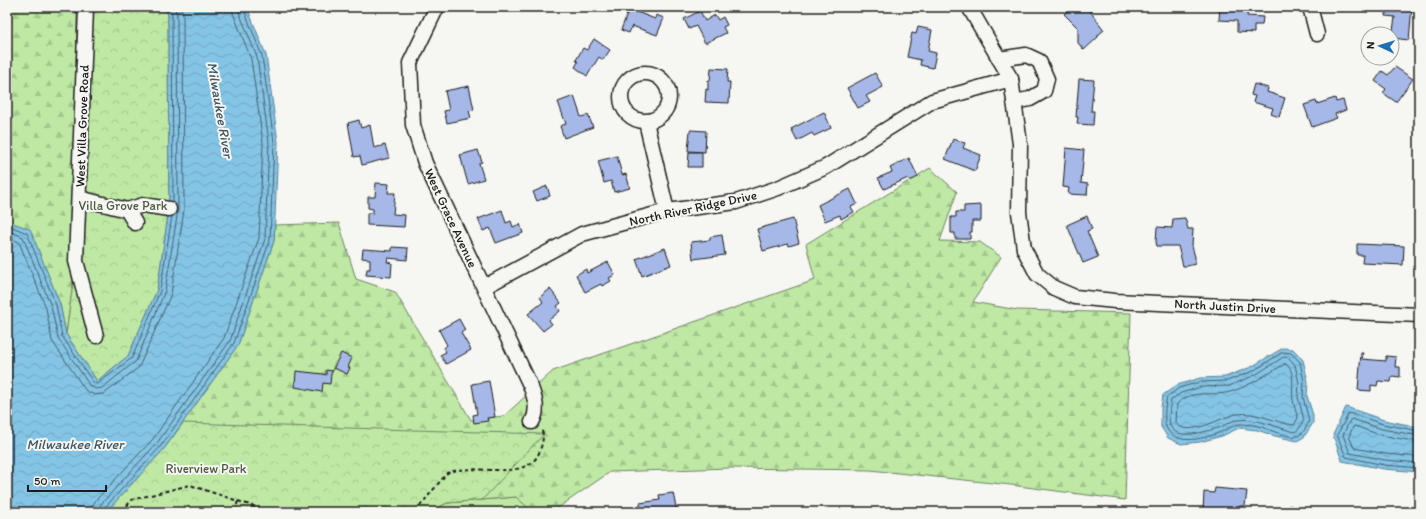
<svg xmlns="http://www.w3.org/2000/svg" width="1426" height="519" font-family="Itim,sans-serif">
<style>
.grass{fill:#bee8a4;stroke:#6d8260}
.forest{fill:url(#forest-firs);stroke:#6d8260}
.park{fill:url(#park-crowns);stroke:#6d8260}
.water{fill:url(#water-waves);stroke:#5a8195}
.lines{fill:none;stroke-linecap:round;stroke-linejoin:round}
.shore{stroke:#465f6c;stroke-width:1}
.building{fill:#a5b8e7;stroke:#1c1c1c}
.minor-casing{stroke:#1c1c1c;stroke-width:17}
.path{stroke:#1c1c1c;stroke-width:2;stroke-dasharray:4 3;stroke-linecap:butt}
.minor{stroke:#f6f6f2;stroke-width:14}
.labels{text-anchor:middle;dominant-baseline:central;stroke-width:4;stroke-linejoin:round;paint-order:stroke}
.street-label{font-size:13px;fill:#1c1c1c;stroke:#f6f6f2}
.park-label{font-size:13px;fill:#4d5945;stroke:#f6f6f2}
.water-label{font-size:14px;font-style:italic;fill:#405762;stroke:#f6f6f2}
</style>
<defs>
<pattern id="forest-firs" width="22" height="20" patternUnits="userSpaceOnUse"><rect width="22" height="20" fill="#bee8a4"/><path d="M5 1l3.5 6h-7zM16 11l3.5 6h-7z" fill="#a3c68d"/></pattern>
<pattern id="park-crowns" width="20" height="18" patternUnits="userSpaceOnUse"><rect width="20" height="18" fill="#bee8a4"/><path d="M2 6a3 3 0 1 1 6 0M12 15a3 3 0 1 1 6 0" fill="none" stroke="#a3c68d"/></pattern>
<pattern id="water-waves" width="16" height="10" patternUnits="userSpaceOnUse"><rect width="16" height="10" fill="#84c4e5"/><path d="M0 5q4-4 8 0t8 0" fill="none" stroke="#71a8c4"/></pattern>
</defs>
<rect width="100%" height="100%" fill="#f6f6f2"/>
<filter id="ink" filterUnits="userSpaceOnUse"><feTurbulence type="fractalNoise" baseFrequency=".025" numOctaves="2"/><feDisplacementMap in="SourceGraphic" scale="8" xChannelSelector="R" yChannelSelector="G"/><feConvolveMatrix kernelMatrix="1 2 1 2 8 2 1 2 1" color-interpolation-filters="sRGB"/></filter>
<g filter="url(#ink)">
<path class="grass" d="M517,497L533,512H429L447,503Z"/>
<g class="forest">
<path d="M7,7H64L77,15L73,284L66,334L60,304L30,230L7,221Z"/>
<path d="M930,168L957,192L940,241L980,242L1001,257L973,302L1017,310L1131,313L1125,500L1011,485L870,470L729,468L610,472L552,512H533L516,497L447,503L429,512H107L164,449L238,345L274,241L275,225L339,223L356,279L395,292L471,420L504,416L553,371L815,280L806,244Z"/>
</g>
<g class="park">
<path d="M82,7H163L168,14L169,209L157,290L128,356L97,381L66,334L76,261Z"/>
<path d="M183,423L544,434L482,500L447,503L429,512H106L164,449Z"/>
</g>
<g class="water">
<path d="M163,7H247L266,55L278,142L274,241L238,345L164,449L106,512H7V221L30,229L60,304L66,334L97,381L128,356L157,290L169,209L168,14Z"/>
<path d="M1283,348L1293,349L1303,360L1308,382L1307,396L1313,415V423L1304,437L1297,441L1275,436L1257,430L1239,428L1222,436L1200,442L1181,444L1168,438L1161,427V407L1163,395L1177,385L1200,378L1225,377L1251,367Z"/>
<path d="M1346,407L1384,420L1419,427V472L1384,469L1342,461L1333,435Z"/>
</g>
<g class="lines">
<g class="shore">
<path d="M167,7L172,14L173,202"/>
<path d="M7,225L27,233L56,305L62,336L93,382L97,384L132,358L160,291L172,216"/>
<path d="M7,230L23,237L51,306L58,338L90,386L96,389L102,388L136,361L165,291L178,210L177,14L174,7"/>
<path d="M7,237L19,242L46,308L52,341L86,391L95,395L104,394L139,367L171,294L184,210L183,14L181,7"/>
<path d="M1283,352L1291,353L1300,362L1304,382L1303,397L1309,421C1307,425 1305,431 1301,434C1293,442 1268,428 1258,426C1253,425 1245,424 1240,424C1234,425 1228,429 1223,431C1206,438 1178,447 1167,429C1163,423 1165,404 1167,397L1179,388L1200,382L1227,381L1253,371Z"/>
<path d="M1284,357L1289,358L1295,365L1299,383L1298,397L1304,420L1298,430L1295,432C1277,428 1256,417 1238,420C1231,420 1225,426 1218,428C1206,431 1176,442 1170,425C1168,418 1170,407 1171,400L1181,393L1201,387L1229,386L1255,375Z"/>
<path d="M1285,364C1297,370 1291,389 1293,400C1294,406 1296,412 1298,418L1294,425C1275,423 1257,411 1237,414C1223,416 1187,439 1176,423L1177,404C1193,388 1212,397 1230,392C1250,386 1267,374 1285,364Z"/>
<path d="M1419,431L1383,424L1349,413L1337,435L1346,457L1384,465L1419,468"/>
<path d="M1419,436L1382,429L1352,419L1350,420L1343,435L1350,453L1385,460L1419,463"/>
<path d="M1419,442L1380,435L1355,426L1353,427L1349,436L1354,448L1386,454L1419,457"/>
<path d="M92,512L93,505L96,500L153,439L224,338L259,238L263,143L251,59L233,13L232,7"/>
<path d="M98,512L101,504L157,443L230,341L265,239L269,142L257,57L239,12L238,7"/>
<path d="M103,512L104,508L110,502L161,446L234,343L270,240L274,142L262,56L243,7"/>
</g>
</g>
<g class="building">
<path d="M1072,7H1090V11L1104,30L1098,35V37L1084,50L1078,43V28L1064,14Z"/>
<path d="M1220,7H1240L1239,8L1248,9L1247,16L1263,17L1262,25H1254V33L1237,32V21L1219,20Z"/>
<path d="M1387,7H1412L1409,40L1392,38L1395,17L1386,16Z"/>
<path d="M629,9L655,19L656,15L664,18L657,35L632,26L629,33L621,30Z"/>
<path d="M700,11L705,21L715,15L718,20L723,17L727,25L723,27L726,33L705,43L696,26L689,29L684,19Z"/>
<path d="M918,27L932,30L928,51L936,53L933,68L920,65L921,60L907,57L912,33L916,34Z"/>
<path d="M594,39L610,50L603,60L599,57L587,76L575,67L578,62L576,60L583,48L587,50Z"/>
<path d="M1395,67L1413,79L1396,102L1383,93L1386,89L1375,81L1382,71L1388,75Z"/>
<path d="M711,68L728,69L727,82H730L729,103L705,102L706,89L708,90V80L710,81Z"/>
<path d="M875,73L883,87L866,96L870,102L858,108L847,88Z"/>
<path d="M1079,79L1094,80L1091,111H1094L1093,125L1077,124L1078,117H1076Z"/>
<path d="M1254,84L1268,88L1267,92L1285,98L1279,117L1271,114L1273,108L1253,102L1255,96L1251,95Z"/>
<path d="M469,86L474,110L469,111L471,118L447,123L444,111L449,110L445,91Z"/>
<path d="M574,96L581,117L588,115L593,127L564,138L560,126L566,124L558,102Z"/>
<path d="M1335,98L1336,102L1343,100L1346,110L1335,114L1337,118L1312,127L1304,105L1316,101L1317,104Z"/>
<path d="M824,112L831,128L814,136L812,133L797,141L791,129Z"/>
<path d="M359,120L361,128L370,125L374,148L385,145L389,158L362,165L360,156L354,157L348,123Z"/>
<path d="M690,130L706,131L705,152L688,151Z"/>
<path d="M953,139L965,143L963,148L981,155L975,171L945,159Z"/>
<path d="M1066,148L1084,150L1081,183L1088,184L1087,195L1068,194L1069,188L1063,187Z"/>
<path d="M478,150L482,162L479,163L484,179L468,184L460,155Z"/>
<path d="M689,152H702V167H688Z"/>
<path d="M617,156L622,175L626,174L630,188L614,192L611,181L604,183L598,161Z"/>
<path d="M909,158L918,177L910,181L908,178L884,189L878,178L892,172L890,168Z"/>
<path d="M376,183L389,184L388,193H395L393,214L405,215L404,227L367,225V213H373V209L368,208V197H375Z"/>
<path d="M547,186L550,196L537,201L533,192Z"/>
<path d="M850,189L857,204L851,207L854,212L841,219L840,215L825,221L818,205Z"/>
<path d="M981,205V221H972V232H970V239H955V233H951V217H956V212H964V206Z"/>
<path d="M502,210L506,223L511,221L513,227L520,224L523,233L496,243L490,228L483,231L478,219Z"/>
<path d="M1087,216L1092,229L1087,231L1098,257L1083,263L1067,225Z"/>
<path d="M1185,218L1188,229H1193L1192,246L1195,257V264L1187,266H1183L1178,246H1157L1156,242L1157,227L1172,228L1173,219Z"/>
<path d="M793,219L799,243L789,246L788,244L763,251L757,229Z"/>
<path d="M722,235L725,255L693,259L691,242L710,240V237Z"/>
<path d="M1357,244L1404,246L1403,265L1362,263L1363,255H1357Z"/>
<path d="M392,247L408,248L407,260L388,258L387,262L392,263L391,277L366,275L367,269H370V259L362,258L363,249L392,251Z"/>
<path d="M665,248L671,265L642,276L636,259Z"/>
<path d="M608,262L615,275L609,278L611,281L602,286L601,284L585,292L576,275L586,269L587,273Z"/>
<path d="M550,289L561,303L557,306L560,311L549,320L552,324L543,331L528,314L543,302L540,297Z"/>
<path d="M459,319L465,330L461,333L471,350L446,364L440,355L446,352L444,348L447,345L439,330Z"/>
<path d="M341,353L352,358L348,367L350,368L347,374L334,368L331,374L330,384L323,383L322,392L295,387L296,371L323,374L326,375V370L332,371Z"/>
<path d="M1361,353H1363L1362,359L1386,361V356L1396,357L1395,367H1400V377L1392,376L1391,382L1378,381L1377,386L1371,385V391L1358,390Z"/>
<path d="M489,381L495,417L487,418L488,421L474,423L473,415L477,414L472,384Z"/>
<path d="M1215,488L1247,491L1245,506H1240L1239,512H1227V510L1214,509V512H1203L1204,492L1214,493Z"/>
<path d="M673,493L677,512H637L636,509L640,508V503L660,500L659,495Z"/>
<path d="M1290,505L1299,512H1277L1281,506L1286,510Z"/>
<path d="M711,509L740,511L739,512H711Z"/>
</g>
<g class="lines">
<defs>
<g id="minor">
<path d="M82,7L86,9L76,261L96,336"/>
<path d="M437,7L410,63L413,125L425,163L530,385C535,398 539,410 532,422"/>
<path d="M969,7L1011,79L1020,144L1019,212L1024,249L1037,274L1054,288L1075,297L1115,301L1419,315"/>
<path d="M1310,7L1317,34"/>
<path d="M999,59L1026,55L1039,61L1047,79L1044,91L1030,99L1014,102"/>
<circle cx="645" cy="97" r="24"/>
<path d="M646,122L667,211"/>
<path d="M79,198L127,210L135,223"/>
<path d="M127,210L143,205L169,209"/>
<path d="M484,287L582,234L667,211L736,202L778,188L826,167L932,101L1011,79"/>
</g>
</defs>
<use href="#minor" class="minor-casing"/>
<g class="path">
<path d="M123,512L131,500L190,485L271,512"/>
<path d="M235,512L238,501"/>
<path d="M415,512L447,473C475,461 532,486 541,447C543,441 544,434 541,429"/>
</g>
<use href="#minor" class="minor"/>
</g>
</g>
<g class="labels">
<g class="street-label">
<text transform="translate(82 126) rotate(-88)">West Villa Grove Road</text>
<text transform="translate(693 208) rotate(-12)">North River Ridge Drive</text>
<text transform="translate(451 218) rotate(65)">West Grace Avenue</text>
<text transform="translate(1225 306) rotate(3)">North Justin Drive</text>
</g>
<g class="park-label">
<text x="123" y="205">Villa Grove Park</text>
<text x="206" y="468">Riverview Park</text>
</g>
<g class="water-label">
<text transform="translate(220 110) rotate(80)">Milwaukee River</text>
<text x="75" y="444">Milwaukee River</text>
</g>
</g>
<rect width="1426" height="519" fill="none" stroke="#f6f6f2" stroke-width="24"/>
<rect x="12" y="12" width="1402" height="495" fill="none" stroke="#1c1c1c" stroke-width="1.5" filter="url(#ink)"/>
<g transform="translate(1380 46) rotate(274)"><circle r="19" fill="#f6f6f2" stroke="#9f9f9c"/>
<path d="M0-3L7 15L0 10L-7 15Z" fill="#1f6fb2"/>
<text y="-6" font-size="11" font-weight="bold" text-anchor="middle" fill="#1c1c1c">N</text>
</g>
<path d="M28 485v6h78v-6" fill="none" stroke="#1c1c1c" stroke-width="2"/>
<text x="34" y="485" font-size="12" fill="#1c1c1c" stroke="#f6f6f2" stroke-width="3" paint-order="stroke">50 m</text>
</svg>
